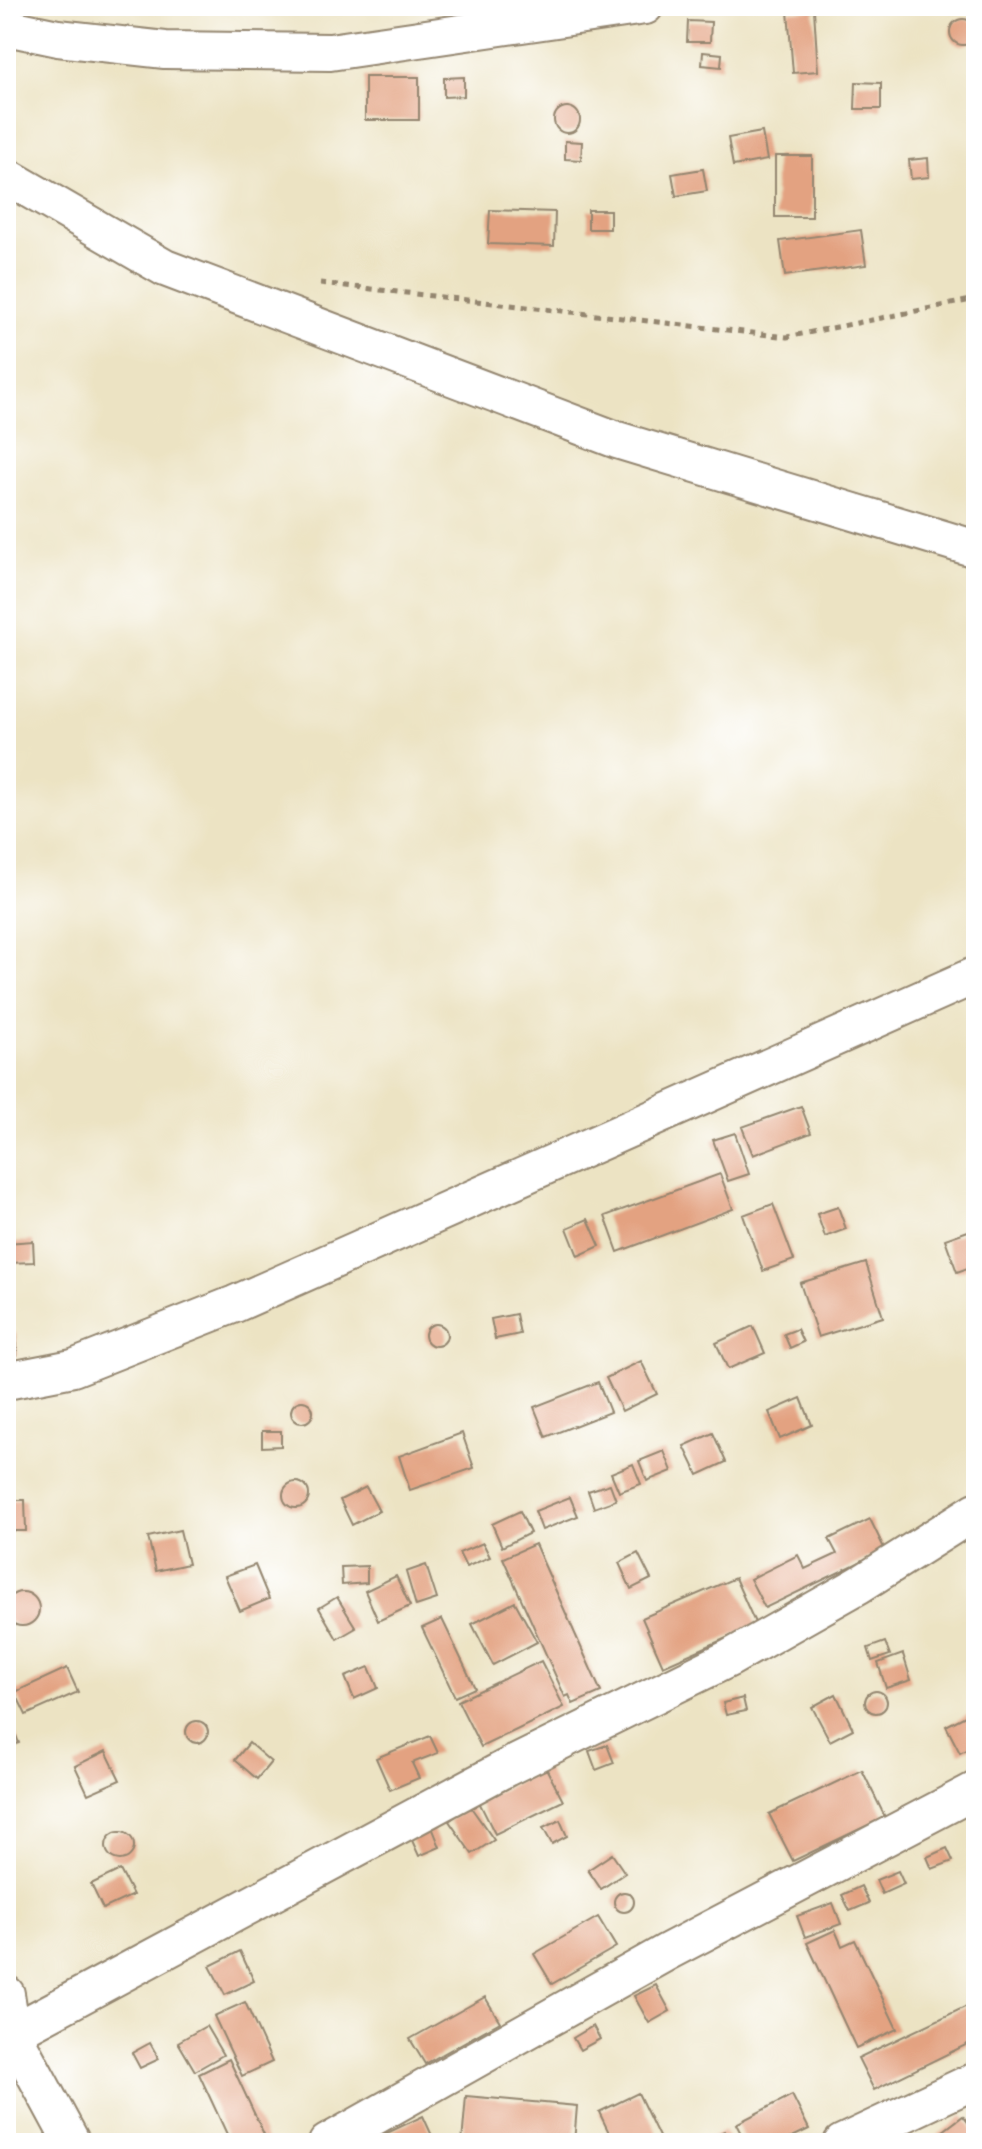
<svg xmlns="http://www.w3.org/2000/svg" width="982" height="2149" font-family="'Shantell Sans',sans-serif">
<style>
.building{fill:#e3a281}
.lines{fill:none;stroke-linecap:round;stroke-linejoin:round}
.street-casing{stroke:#948670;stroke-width:40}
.path{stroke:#948670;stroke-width:5;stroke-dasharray:6 6;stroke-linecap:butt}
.street{stroke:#fff;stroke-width:36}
</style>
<rect width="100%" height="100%" fill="#fff"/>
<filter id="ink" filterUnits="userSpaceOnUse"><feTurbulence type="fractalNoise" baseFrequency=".0125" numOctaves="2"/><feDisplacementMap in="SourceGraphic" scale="16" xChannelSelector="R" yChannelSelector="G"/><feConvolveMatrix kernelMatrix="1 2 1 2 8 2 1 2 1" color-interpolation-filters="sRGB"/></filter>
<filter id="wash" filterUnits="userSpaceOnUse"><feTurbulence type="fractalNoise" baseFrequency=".006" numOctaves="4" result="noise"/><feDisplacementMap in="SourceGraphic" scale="32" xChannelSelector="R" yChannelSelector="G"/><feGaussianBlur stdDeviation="1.8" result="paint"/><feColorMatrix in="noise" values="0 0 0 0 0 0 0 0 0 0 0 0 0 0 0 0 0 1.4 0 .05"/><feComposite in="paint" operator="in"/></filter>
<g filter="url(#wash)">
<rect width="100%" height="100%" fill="#ece3c3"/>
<g id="blocks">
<g class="building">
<path d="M814,10L818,71L793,73L788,11Z"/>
<circle cx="963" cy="32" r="13"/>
<path d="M688,21L711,22L710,42H687Z"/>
<path d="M703,52L722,54L721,67L702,65Z"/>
<rect x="365" y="77" width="54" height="43"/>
<path d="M464,77V96L444,97V78Z"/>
<path d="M856,82L881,83V109H855Z"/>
<circle cx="567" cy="120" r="13"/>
<path d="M762,132L767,160L733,166L728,138Z"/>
<path d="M565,141L582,142L581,160L565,159Z"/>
<rect x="775" y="156" width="37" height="61"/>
<path d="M928,158L929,177L911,179L909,160Z"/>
<path d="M703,169L707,191L676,196L672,174Z"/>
<path d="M490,210L555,212L554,246L488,244Z"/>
<rect x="588" y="210" width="22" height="19"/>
<path d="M861,230L866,265L785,276L780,241Z"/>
<path d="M801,1106L811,1133L753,1155L742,1127Z"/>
<path d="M735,1133L749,1174L728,1181L713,1140Z"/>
<path d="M720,1174L733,1209L618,1252L605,1216Z"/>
<path d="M773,1204L794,1260L763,1271L743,1215Z"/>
<path d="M838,1207L846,1229L825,1237L817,1214Z"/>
<path d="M588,1219L600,1246L578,1256L567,1228Z"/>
<path d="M974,1229L976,1265L957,1272L945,1239Z"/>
<path d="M33,1241L34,1262L7,1263L6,1243Z"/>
<path d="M866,1263L883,1317L818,1337L800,1283Z"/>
<path d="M516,1314L520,1334L495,1339L491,1319Z"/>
<circle cx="436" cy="1335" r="11"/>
<path d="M753,1326L765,1353L728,1369L716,1343Z"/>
<path d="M797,1329L803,1342L790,1348L784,1334Z"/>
<path d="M16,1333L17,1355H6V1334Z"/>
<path d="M641,1361L657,1394L622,1411L606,1378Z"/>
<path d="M598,1382L610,1412L546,1437L534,1407Z"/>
<path d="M801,1398L812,1425L780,1439L769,1412Z"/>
<circle cx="302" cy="1412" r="11"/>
<path d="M262,1431H281V1446L262,1447Z"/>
<path d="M462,1433L474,1468L410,1490L399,1456Z"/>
<path d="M713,1433L726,1462L698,1475L684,1446Z"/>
<path d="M664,1451L672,1471L647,1481L639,1461Z"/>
<path d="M633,1464L641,1484L619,1492L611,1473Z"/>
<circle cx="296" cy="1495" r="13"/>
<path d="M610,1484L616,1500L594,1508L588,1491Z"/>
<path d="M366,1487L379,1511L352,1525L340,1500Z"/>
<path d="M570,1497L578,1516L542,1530L535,1511Z"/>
<path d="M6,1500H25L26,1531H6Z"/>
<path d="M520,1511L530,1533L502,1547L492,1524Z"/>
<path d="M870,1519L885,1550L765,1608L750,1579L798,1555L805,1569L837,1554L829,1539Z"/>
<path d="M180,1530L188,1564L156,1571L148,1537Z"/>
<path d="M483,1543L490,1557L466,1567L459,1553Z"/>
<path d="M535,1544L601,1692L573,1704L569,1695L565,1697L503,1558Z"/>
<path d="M638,1553L651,1579L631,1589L619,1563Z"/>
<path d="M255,1565L269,1599L240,1611L225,1576Z"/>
<path d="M426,1565L437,1599L416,1606L406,1572Z"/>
<path d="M367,1566V1583L342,1585L341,1567Z"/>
<path d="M396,1576L410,1606L378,1621L365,1591Z"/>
<path d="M735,1578L756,1625L663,1666L642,1618Z"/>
<circle cx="22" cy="1609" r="17"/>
<path d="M337,1597L356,1628L337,1639L319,1608Z"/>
<path d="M515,1602L537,1642L493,1665L472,1624Z"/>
<path d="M442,1619L475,1688L455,1697L422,1628Z"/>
<path d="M885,1642L890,1655L872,1661L868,1648Z"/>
<path d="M903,1654L911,1680L886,1688L878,1663Z"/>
<path d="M541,1661L564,1707L481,1747L458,1701Z"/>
<path d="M369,1667L378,1688L354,1699L345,1677Z"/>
<path d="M67,1668L78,1692L26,1715L15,1692Z"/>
<circle cx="876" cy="1702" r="11"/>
<path d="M836,1694L853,1729L830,1741L812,1707Z"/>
<path d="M743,1698L746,1711L726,1715L723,1703Z"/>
<path d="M6,1711L19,1743L6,1748Z"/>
<path d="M971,1713L976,1722V1745L960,1753L946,1726Z"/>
<circle cx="197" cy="1732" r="11"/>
<path d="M430,1736L438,1753L412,1763L419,1778L390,1790L376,1758Z"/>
<path d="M249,1743L271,1762L257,1779L235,1760Z"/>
<path d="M607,1745L614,1763L596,1770L589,1751Z"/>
<path d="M106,1751L120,1780L88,1794L75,1766Z"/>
<path d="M546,1768L563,1801L495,1834L479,1802Z"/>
<path d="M862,1770L885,1817L793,1861L769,1814Z"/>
<path d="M470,1806L494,1840L472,1854L449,1821Z"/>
<path d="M560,1820L567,1836L552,1844L543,1828Z"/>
<path d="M432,1827L440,1847L419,1856L410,1836Z"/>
<circle cx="120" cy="1846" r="14"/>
<path d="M947,1848L953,1861L932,1869L927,1857Z"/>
<path d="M612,1854L625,1873L601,1889L588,1870Z"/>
<path d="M120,1870L133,1895L103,1909L91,1884Z"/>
<path d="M898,1871L904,1884L882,1894L876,1880Z"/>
<path d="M861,1886L869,1903L850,1911L842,1895Z"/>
<circle cx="624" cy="1902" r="10"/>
<path d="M833,1903L841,1924L805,1937L797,1916Z"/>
<path d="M598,1917L616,1947L552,1984L534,1954Z"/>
<path d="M835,1930L842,1946L855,1940L897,2029L856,2048L807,1943Z"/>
<path d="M240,1951L254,1981L225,1995L210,1966Z"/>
<path d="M656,1985L670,2011L649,2023L634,1996Z"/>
<path d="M485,1997L500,2022L425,2064L410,2039Z"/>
<path d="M245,2002L272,2062L242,2076L214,2016Z"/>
<path d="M969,2005L976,2019V2040L874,2090L858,2058Z"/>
<path d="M206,2026L223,2055L195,2071L178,2042Z"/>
<path d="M593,2026L600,2039L580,2050L573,2038Z"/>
<path d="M150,2043L159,2059L140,2068L132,2053Z"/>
<path d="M229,2059L268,2143H231L199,2074Z"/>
<path d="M638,2093L662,2143H614L599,2112Z"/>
<path d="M792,2095L809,2129L780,2143H746L736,2124Z"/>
<path d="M466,2096L577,2106L574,2143H462Z"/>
<path d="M423,2116L434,2140L427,2143H366Z"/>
<path d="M963,2116L976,2133V2143H944L938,2135Z"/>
<path d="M724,2131L730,2143H699Z"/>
</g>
</g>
</g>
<g filter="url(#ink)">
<use href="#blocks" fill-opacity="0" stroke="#948670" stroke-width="2"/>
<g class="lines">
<defs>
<g id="street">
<path d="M6,27L58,38L165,50L330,52L645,6"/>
<path d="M6,176L165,268L617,440L976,549"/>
<path d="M6,1381L73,1368L235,1304L976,975"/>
<path d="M6,1994L12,2032L72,2143"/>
<path d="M6,2036L506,1768L730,1658L859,1585L976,1511"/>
<path d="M327,2143L667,1952L976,1790"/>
<path d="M842,2143L976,2080"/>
</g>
</defs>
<use href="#street" class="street-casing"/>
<path class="path" d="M320,283L787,337L976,299"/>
<use href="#street" class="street"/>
</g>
</g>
<rect width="982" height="2149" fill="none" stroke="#fff" stroke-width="32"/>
</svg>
